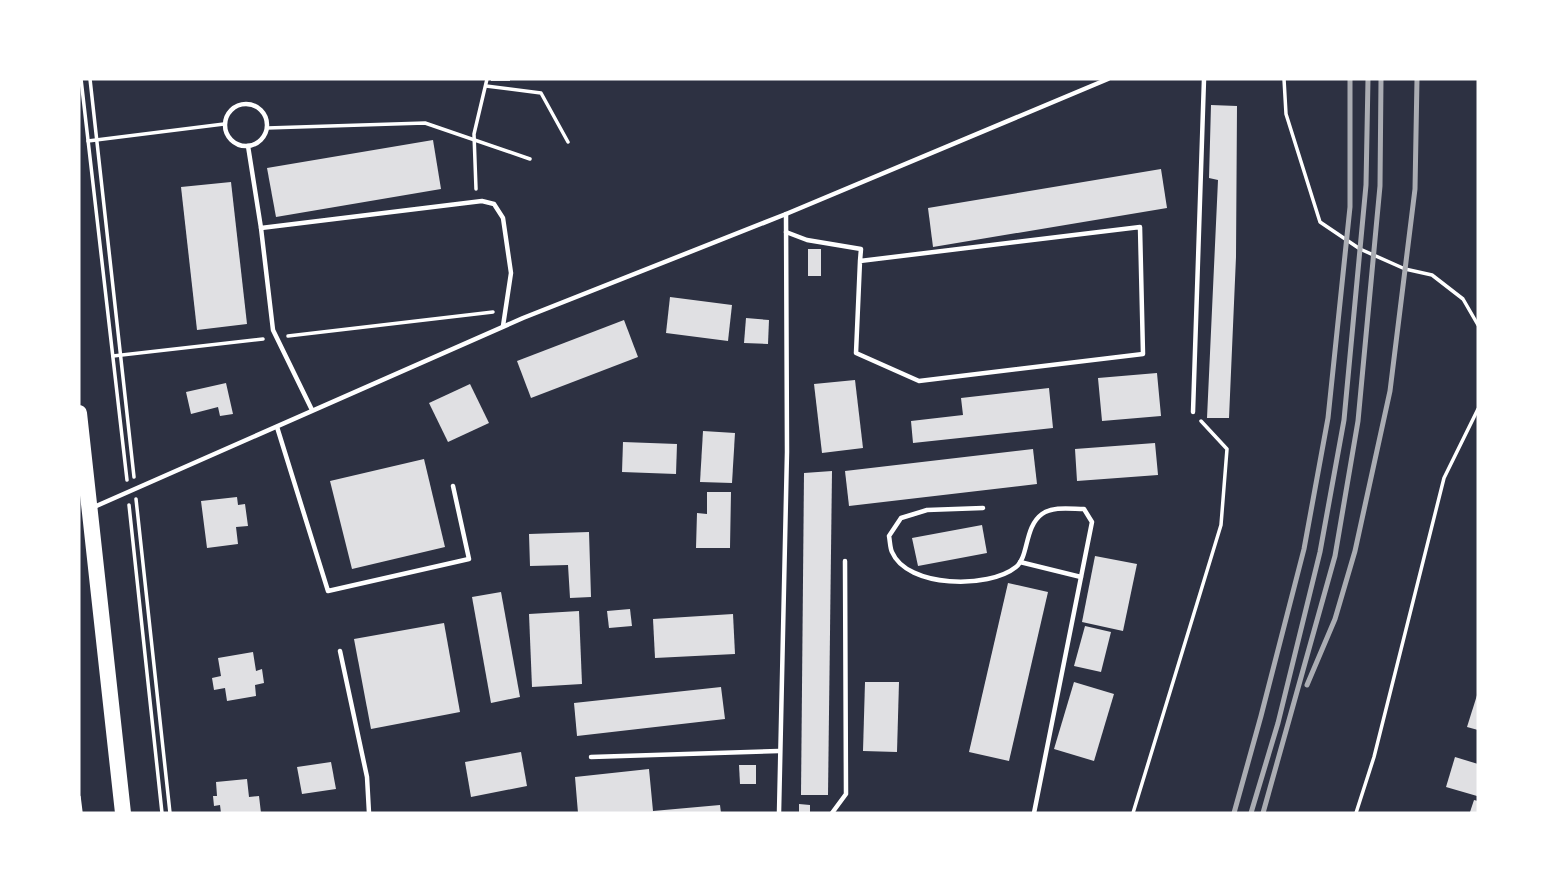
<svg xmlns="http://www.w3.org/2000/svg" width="1557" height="892" font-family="'Sofia Sans Condensed',sans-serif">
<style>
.building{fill:#e0e0e3}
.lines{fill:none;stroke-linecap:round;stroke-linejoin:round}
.path{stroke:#fff;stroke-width:3.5}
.service{stroke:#fff;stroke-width:4.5}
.primary{stroke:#fff;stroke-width:16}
.rail{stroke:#abadb3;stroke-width:5}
</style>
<rect width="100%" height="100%" fill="#2d3142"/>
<g class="building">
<rect x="491" y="79" width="19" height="2"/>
<path d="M1211,105L1237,106L1236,257L1229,418H1207L1218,180L1209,178Z"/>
<path d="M433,140L441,189L276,217L267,168Z"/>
<path d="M1161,169L1167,208L933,247L928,208Z"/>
<path d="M231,182L247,324L197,330L181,187Z"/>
<rect x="808" y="249" width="13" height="27"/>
<path d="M670,297L732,305L728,341L666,333Z"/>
<path d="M746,318L769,320L768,344L744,343Z"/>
<path d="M624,320L638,357L531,398L517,361Z"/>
<path d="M1157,373L1161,416L1102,421L1098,378Z"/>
<path d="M855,380L863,448L822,453L814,384Z"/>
<path d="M226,383L233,414L220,416L218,407L191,414L186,392Z"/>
<path d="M470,384L489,423L448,442L429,403Z"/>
<path d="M1049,388L1053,428L913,443L911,421L963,415L961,398Z"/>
<path d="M703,431L735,433L732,483L700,482Z"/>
<path d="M623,442L677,444L676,474L622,472Z"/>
<path d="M1155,443L1158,475L1077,481L1075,449Z"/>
<path d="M1033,449L1037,484L849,506L845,471Z"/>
<path d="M424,459L445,547L352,569L330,481Z"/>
<path d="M832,471L828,795H801L804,473Z"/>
<path d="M707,492H731L730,548H696L697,513L707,514Z"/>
<path d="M237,497L238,505L245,504L248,526L236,527L238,544L207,548L201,501Z"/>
<path d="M982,525L987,553L918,566L912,538Z"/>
<path d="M589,532L591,597L570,598L568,565L530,566L529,534Z"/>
<path d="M1095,556L1137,564L1123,631L1082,622Z"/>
<path d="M1008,583L1048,592L1009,761L969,752Z"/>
<path d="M501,592L520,697L491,703L472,597Z"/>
<path d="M630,609L632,626L609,628L607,611Z"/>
<path d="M579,611L582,684L532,687L529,614Z"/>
<path d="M733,614L735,654L655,658L653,619Z"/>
<path d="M444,623L460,712L371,729L354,639Z"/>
<path d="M1085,626L1111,632L1101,672L1074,666Z"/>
<path d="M253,652L256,671L262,669L264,683L255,685L256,696L227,701L225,688L214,690L212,678L221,676L218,658Z"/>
<path d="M865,682H899L897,752L863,751Z"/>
<path d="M1074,682L1114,694L1094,761L1054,749Z"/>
<path d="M721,687L725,719L577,736L574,703Z"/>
<path d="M1478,692V730L1467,727Z"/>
<path d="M521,752L527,786L471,797L465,762Z"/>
<path d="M1455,757L1478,764L1477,796L1446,787Z"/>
<path d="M331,762L336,789L302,794L297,767Z"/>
<path d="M739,765H756V784H740Z"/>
<path d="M649,769L653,811L720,805L721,813H578L575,777Z"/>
<path d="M247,779L249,797L259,796L261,813H221L220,805L214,806L213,796H217L216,782Z"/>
<path d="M1474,800L1478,801V813L1470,812Z"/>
<path d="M799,804L810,805V813H799Z"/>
</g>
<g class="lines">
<g class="path">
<path d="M81,79L127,480"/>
<path d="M90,79L134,477"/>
<path d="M1284,79L1286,114L1320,222L1360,249L1405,269L1432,275L1463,299L1478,325"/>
<path d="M486,86L541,93L568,142"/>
<path d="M267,128L425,123L530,159"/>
<path d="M88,141L224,124"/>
<path d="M476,189L474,134L487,79"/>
<path d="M288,336L493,312"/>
<path d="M113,356L263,339"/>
<path d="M136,499L170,813"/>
<path d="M129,505L162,813"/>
<path d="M79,797L81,813"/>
<path d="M1133,813L1221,525L1227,449L1201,421"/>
<path d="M1356,813L1374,757L1444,478L1478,409"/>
</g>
<g class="service">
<circle cx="246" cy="125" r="21"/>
<path d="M248,146L261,228"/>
<path d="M786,232L807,240L861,249L860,261L856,353L919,381L1143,354L1140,227L860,261"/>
<path d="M312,410L273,330L261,228L482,201L494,204L503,218L511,273L503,326"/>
<path d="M1193,412L1204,79"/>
<path d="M277,427L328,591L469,559L453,486"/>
<path d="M94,507L523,318L786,214L1108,79"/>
<path d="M983,508L927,510L901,518L889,536C890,541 890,548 892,552C907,588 989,589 1016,567C1029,557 1024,527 1042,514C1053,506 1071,509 1084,509L1092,522L1034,813"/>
<path d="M1020,562L1081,577"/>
<path d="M340,651L367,777L369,813"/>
<path d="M591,757L779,751"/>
<path d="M779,813L787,452L786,214"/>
<path d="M832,813L846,794L845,561"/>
</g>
<path class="primary" d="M79,413L123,813"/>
<g class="rail">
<path d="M1307,685L1335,619L1355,551L1390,391L1415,189L1417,79"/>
<path d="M1234,813L1261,716L1304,549L1328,418L1350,207V79"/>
<path d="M1251,813L1278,723L1320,552L1344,420L1366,185L1368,79"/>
<path d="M1263,813L1335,556L1358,421L1380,186L1381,79"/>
</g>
</g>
<rect width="1557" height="892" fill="none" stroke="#ffffff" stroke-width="161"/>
</svg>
